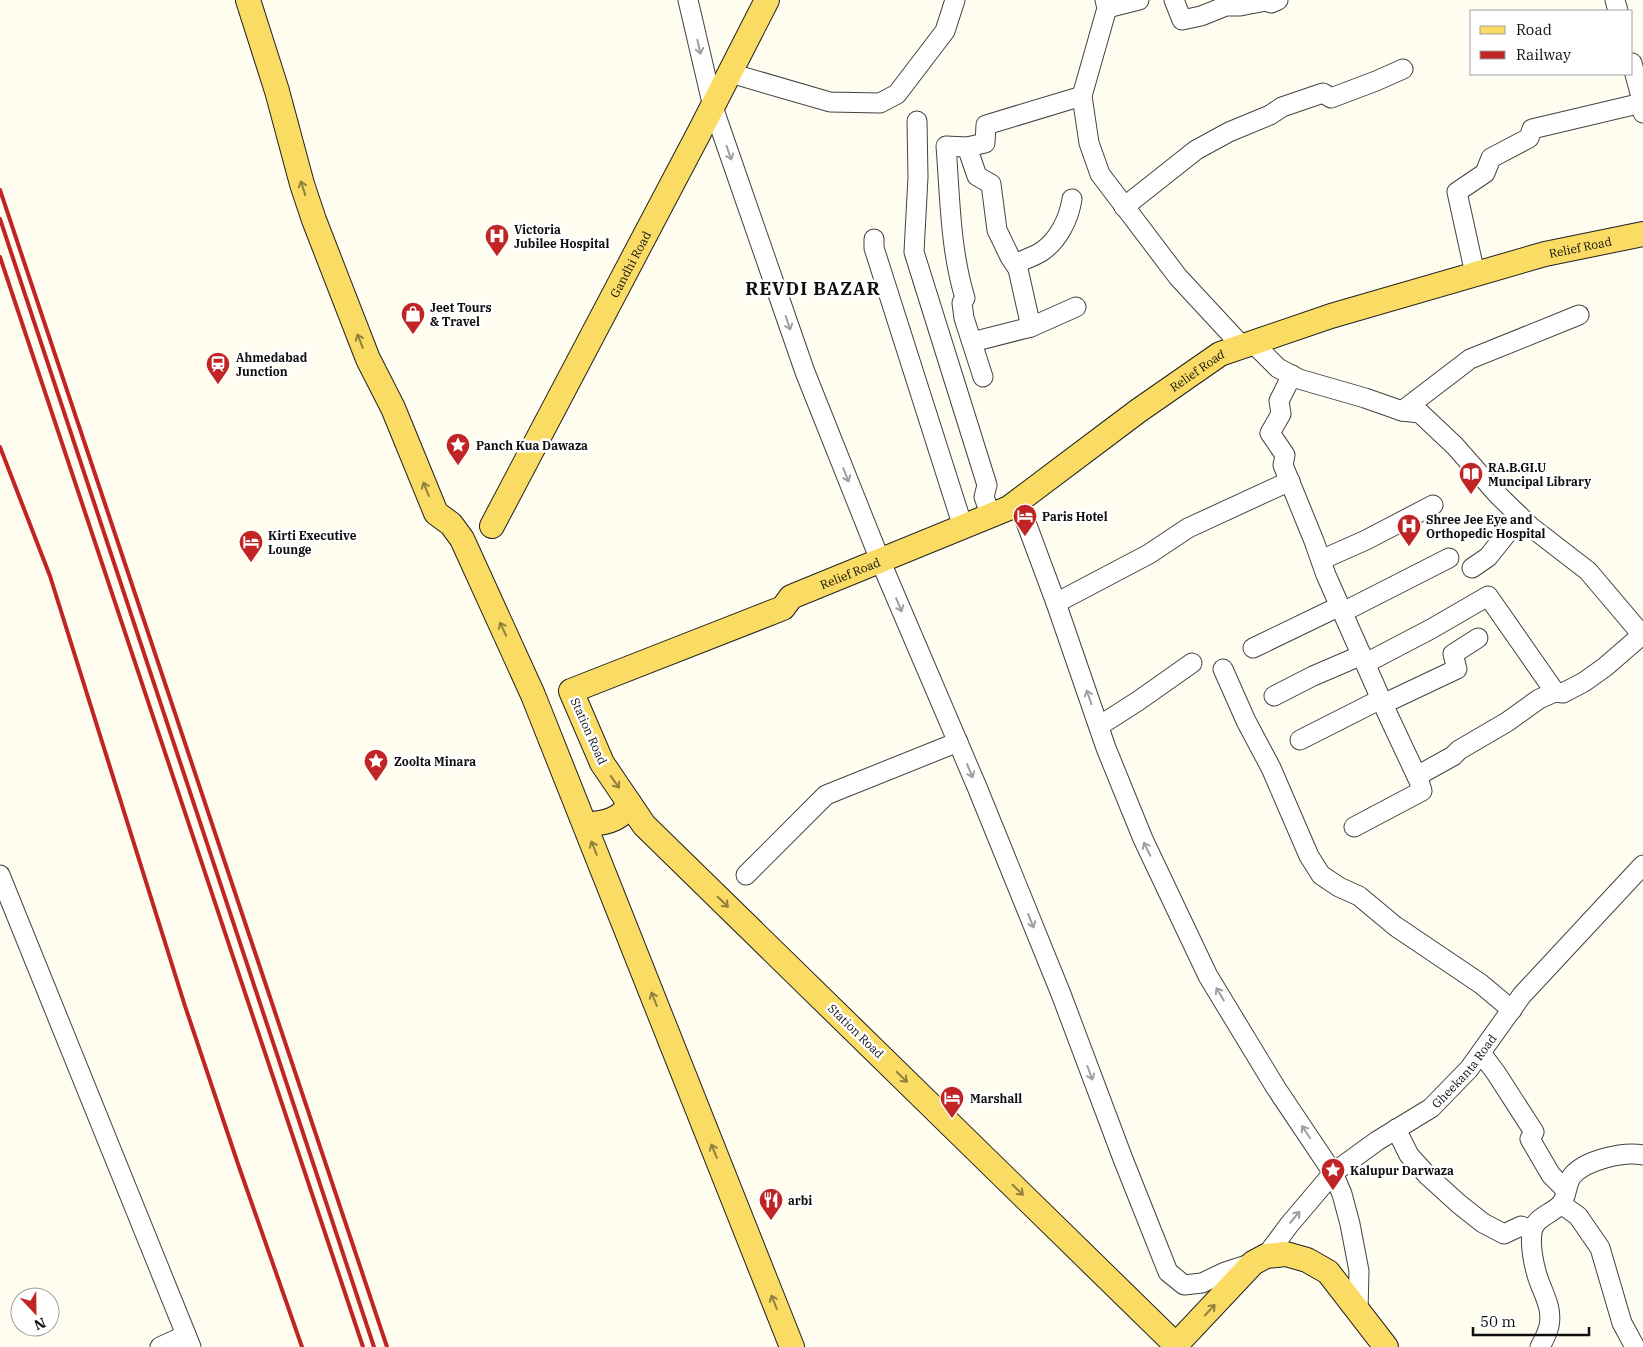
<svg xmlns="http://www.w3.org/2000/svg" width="1643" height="1347" font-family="'IBM Plex Serif',serif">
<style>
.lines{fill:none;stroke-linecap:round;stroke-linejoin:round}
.minor-casing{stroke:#424242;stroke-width:21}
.major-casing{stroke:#202020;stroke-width:26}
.minor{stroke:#fff;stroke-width:19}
.major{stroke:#fadc65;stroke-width:24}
.rail{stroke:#c12425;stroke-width:4}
.oneway{stroke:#9f9f9f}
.oneway2{stroke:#90803e}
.labels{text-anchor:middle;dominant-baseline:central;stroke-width:5;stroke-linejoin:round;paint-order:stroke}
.poi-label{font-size:12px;font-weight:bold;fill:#0f0f0f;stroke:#fff;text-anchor:start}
.street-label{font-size:12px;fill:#0f0f0f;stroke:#fff}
.district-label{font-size:18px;font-weight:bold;letter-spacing:1px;fill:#0f0f0f;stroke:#fff}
</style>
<rect width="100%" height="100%" fill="#fffdf0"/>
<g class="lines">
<defs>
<g id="minor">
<path d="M688,0L713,107L805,372L880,560L977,787L1061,994L1123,1159L1168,1272L1184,1285L1202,1283L1225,1272L1253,1263"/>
<path d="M1105,0L1107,8L1082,96L1089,143L1100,174L1178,277L1242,346"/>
<path d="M1174,0L1182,20L1201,16L1226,6H1240L1266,1L1271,3L1278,0"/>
<path d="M1615,0L1618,11"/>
<path d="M1107,8L1139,0"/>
<path d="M1632,63L1641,97L1643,113"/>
<path d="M730,73L830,102L880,103L897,94L945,31L955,0"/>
<path d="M917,121L918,177L914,252L987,485L984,497L991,516"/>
<path d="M967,147L977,176L991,184L997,230L1010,257L1018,269L1031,327L1076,307"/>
<path d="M1124,207L1196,150L1229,132L1270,115L1282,107L1323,93L1331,98L1376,81L1403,69"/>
<path d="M874,239V248L963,527"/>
<path d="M1015,264C1023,260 1033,257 1041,252C1058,241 1069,219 1072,199"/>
<path d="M1475,274L1457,192L1485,173L1491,158L1529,138L1532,129L1642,103"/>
<path d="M972,342L1031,327"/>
<path d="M1253,343L1278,368L1299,379L1365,398L1402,411L1420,413L1455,446L1498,495L1531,527L1588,571L1643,636"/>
<path d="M1292,375L1279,401L1281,414L1270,433L1285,455L1283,465L1314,541L1326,575L1388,715L1419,781L1422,791L1354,827"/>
<path d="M983,377L964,318L962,303L965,298C950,249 950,196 946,146L967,147L985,143L986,125L1082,96"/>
<path d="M1402,411L1470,359L1579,315"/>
<path d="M1018,501L1056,603L1106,748L1143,839L1208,976L1276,1088L1333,1173L1342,1194L1350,1224L1359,1271L1358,1311"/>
<path d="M1321,560L1366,540L1433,505"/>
<path d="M1472,568L1488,557L1520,517"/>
<path d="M1056,603L1149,554L1188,528L1290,481"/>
<path d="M1343,612L1449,558"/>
<path d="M1253,648L1340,606"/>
<path d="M1366,663L1431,629L1488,596L1555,692"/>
<path d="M1223,669L1246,721L1271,768L1309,856L1321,875L1339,887L1359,896L1395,926L1481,984L1512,1010"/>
<path d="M1274,696L1313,676L1362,655"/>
<path d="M1383,704L1457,669L1453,654L1478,638"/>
<path d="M1099,726L1138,701L1192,663"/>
<path d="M1300,740L1381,699"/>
<path d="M1417,776L1453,756L1459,750L1507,722L1539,699L1555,692L1563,693L1584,682L1605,667L1642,635"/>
<path d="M0,875L191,1347"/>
<path d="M746,875L826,795L958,742"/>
<path d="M1481,1053L1496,1073L1534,1132L1530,1139L1551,1175L1566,1190"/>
<path d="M1396,1129L1409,1155L1427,1175L1459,1204L1483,1223L1504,1234L1521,1226L1532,1230"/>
<path d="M1561,1204L1578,1216L1600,1248L1622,1323L1635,1347"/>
<path id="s1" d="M1266,1256L1289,1225L1333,1173L1377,1141L1431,1108L1469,1069L1522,995L1643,865"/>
<path d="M160,1347L186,1335"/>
<path d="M1540,1347C1544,1340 1547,1334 1549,1326C1553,1307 1542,1292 1537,1275C1533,1261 1530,1247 1532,1233C1533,1218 1552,1214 1561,1204C1567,1197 1566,1184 1572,1176C1585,1160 1624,1151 1643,1155"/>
</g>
<g id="major">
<path d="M248,0L277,91L302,184L314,220L368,359L393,408L436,513L451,524L462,539L533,695L792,1347"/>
<path id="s2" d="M492,526L700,131L767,0"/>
<path d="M585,824C602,824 622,821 629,803"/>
<path d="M1174,1347L1253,1263L1266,1256L1286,1254L1307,1260L1328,1272L1386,1347"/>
<path id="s3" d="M1178,1347L644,825L602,763L571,691L783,608L791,597L1009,508L1138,411L1220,354L1331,316L1545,254L1643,234"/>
</g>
</defs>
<use href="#minor" class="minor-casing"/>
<use href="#major" class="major-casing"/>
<use href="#minor" class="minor"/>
<use href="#major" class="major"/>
<g class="rail">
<path d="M0,190L387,1347"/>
<path d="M0,219L374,1347"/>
<path d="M0,257L363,1347"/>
<path d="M0,447L50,576L185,1006L238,1164L302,1347"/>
</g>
</g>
<defs><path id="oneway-shaft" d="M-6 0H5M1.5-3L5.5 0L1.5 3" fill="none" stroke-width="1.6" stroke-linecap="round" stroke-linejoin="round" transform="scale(1.25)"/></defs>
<g class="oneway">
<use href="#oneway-shaft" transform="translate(699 47) rotate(77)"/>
<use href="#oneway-shaft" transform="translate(729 153) rotate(71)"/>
<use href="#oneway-shaft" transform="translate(788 323) rotate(71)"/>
<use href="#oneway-shaft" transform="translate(846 475) rotate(68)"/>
<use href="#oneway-shaft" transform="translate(899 605) rotate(67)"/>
<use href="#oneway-shaft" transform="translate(1089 697) rotate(-109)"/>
<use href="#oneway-shaft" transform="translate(970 771) rotate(67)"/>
<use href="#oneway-shaft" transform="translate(1147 849) rotate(-116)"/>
<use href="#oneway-shaft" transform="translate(1031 921) rotate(68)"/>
<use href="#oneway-shaft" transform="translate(1220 994) rotate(-121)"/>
<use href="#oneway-shaft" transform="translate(1090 1073) rotate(69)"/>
<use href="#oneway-shaft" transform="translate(1306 1132) rotate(-124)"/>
<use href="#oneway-shaft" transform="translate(1295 1217) rotate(-50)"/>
</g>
<g class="oneway2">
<use href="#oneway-shaft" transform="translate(303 188) rotate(-108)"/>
<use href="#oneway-shaft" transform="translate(360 341) rotate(-112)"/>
<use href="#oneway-shaft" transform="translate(426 489) rotate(-112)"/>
<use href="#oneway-shaft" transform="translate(503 629) rotate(-115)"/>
<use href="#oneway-shaft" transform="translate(615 782) rotate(55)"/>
<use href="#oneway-shaft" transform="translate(594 848) rotate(-112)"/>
<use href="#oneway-shaft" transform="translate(723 902) rotate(44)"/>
<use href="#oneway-shaft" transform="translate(654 999) rotate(-112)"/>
<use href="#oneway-shaft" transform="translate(902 1077) rotate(44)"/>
<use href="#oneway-shaft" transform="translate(714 1151) rotate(-112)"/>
<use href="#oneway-shaft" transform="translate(1018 1190) rotate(44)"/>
<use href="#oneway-shaft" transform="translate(774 1302) rotate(-112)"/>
<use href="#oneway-shaft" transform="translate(1210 1310) rotate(-47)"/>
</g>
<defs>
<symbol id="hospital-pin" viewBox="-11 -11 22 30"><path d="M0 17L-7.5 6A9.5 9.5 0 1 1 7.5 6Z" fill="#c12425" stroke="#fff"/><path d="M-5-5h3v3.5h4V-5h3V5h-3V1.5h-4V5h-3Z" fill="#fff"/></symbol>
<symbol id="shop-pin" viewBox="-11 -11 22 30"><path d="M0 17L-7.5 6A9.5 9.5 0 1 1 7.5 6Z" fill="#c12425" stroke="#fff"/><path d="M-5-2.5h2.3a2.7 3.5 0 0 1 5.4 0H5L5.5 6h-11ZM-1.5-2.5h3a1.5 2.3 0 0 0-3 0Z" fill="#fff"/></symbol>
<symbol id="station-pin" viewBox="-11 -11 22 30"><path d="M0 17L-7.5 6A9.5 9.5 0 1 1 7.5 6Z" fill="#c12425" stroke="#fff"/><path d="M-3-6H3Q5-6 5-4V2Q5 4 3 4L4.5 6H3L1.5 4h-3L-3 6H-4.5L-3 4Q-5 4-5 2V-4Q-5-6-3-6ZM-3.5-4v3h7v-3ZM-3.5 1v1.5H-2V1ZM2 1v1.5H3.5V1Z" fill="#fff"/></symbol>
<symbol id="sight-pin" viewBox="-11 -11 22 30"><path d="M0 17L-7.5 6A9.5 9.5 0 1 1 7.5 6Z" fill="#c12425" stroke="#fff"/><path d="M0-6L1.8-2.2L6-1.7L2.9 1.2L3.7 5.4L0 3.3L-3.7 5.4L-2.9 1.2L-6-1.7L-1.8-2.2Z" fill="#fff"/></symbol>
<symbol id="library-pin" viewBox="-11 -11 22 30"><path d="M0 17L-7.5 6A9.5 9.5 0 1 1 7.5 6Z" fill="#c12425" stroke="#fff"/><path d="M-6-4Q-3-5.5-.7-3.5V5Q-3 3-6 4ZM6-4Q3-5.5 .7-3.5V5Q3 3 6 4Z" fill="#fff"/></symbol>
<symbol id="hotel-pin" viewBox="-11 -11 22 30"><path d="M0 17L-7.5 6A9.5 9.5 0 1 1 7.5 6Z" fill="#c12425" stroke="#fff"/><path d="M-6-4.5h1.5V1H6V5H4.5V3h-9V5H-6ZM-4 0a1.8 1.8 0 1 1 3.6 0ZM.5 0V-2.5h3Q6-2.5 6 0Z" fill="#fff"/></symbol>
<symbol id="restaurant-pin" viewBox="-11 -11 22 30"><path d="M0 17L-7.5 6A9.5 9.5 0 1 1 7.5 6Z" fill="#c12425" stroke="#fff"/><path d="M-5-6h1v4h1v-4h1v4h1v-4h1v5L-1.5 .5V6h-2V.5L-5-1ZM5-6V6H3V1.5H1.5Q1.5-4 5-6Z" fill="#fff"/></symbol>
</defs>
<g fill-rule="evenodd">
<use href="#hospital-pin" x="483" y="222" width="28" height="38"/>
<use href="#shop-pin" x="399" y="300" width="28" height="38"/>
<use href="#station-pin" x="204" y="350" width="28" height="38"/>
<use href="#sight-pin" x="444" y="431" width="28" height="38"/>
<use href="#library-pin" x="1457" y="460" width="28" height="38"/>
<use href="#hotel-pin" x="1011" y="502" width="28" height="38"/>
<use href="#hospital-pin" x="1395" y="512" width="28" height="38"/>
<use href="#hotel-pin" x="237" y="528" width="28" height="38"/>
<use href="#sight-pin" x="362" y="747" width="28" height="38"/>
<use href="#hotel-pin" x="938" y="1084" width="28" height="38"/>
<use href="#sight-pin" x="1319" y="1156" width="28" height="38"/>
<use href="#restaurant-pin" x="757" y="1186" width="28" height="38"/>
</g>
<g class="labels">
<g class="poi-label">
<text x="514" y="229">Victoria<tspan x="514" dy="14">Jubilee Hospital</tspan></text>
<text x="430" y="307">Jeet Tours<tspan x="430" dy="14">&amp; Travel</tspan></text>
<text x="236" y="357">Ahmedabad<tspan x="236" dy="14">Junction</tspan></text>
<text x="476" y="445">Panch Kua Dawaza</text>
<text x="1488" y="467">RA.B.GI.U<tspan x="1488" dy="14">Muncipal Library</tspan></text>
<text x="1042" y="516">Paris Hotel</text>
<text x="1426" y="519">Shree Jee Eye and<tspan x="1426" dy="14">Orthopedic Hospital</tspan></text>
<text x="268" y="535">Kirti Executive<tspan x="268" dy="14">Lounge</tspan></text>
<text x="394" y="761">Zoolta Minara</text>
<text x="970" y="1098">Marshall</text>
<text x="1350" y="1170">Kalupur Darwaza</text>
<text x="788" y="1200">arbi</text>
</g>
<g class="street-label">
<text stroke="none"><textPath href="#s3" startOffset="2014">Relief Road</textPath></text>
<text stroke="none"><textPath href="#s2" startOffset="296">Gandhi Road</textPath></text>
<text stroke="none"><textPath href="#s3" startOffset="1610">Relief Road</textPath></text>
<text stroke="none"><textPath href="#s3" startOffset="1205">Relief Road</textPath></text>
<text transform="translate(589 731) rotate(66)">Station Road</text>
<text transform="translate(856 1031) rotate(44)">Station Road</text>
<text stroke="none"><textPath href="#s1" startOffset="274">Gheekanta Road</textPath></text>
</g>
<g class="district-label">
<text x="813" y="288">REVDI BAZAR</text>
</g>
</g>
<rect x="1470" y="10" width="162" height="65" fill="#ffffff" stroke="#9f9f9f"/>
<rect x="1480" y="26" width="25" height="8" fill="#fadc65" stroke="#9f9f9f"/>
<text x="1516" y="35" font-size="15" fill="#0f0f0f">Road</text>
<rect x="1480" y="51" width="25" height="8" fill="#c12425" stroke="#9f9f9f"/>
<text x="1516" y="60" font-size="15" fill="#0f0f0f">Railway</text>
<g transform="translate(35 1312) rotate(158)"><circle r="24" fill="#ffffff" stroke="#9f9f9f"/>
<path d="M0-4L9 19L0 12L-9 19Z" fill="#c12425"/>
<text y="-8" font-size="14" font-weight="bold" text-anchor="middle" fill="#0f0f0f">N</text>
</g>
<path d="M1473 1327v8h116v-8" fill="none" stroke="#0f0f0f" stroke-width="2.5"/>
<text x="1480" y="1327" font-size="15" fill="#0f0f0f" stroke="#ffffff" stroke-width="4" paint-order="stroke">50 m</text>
</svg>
